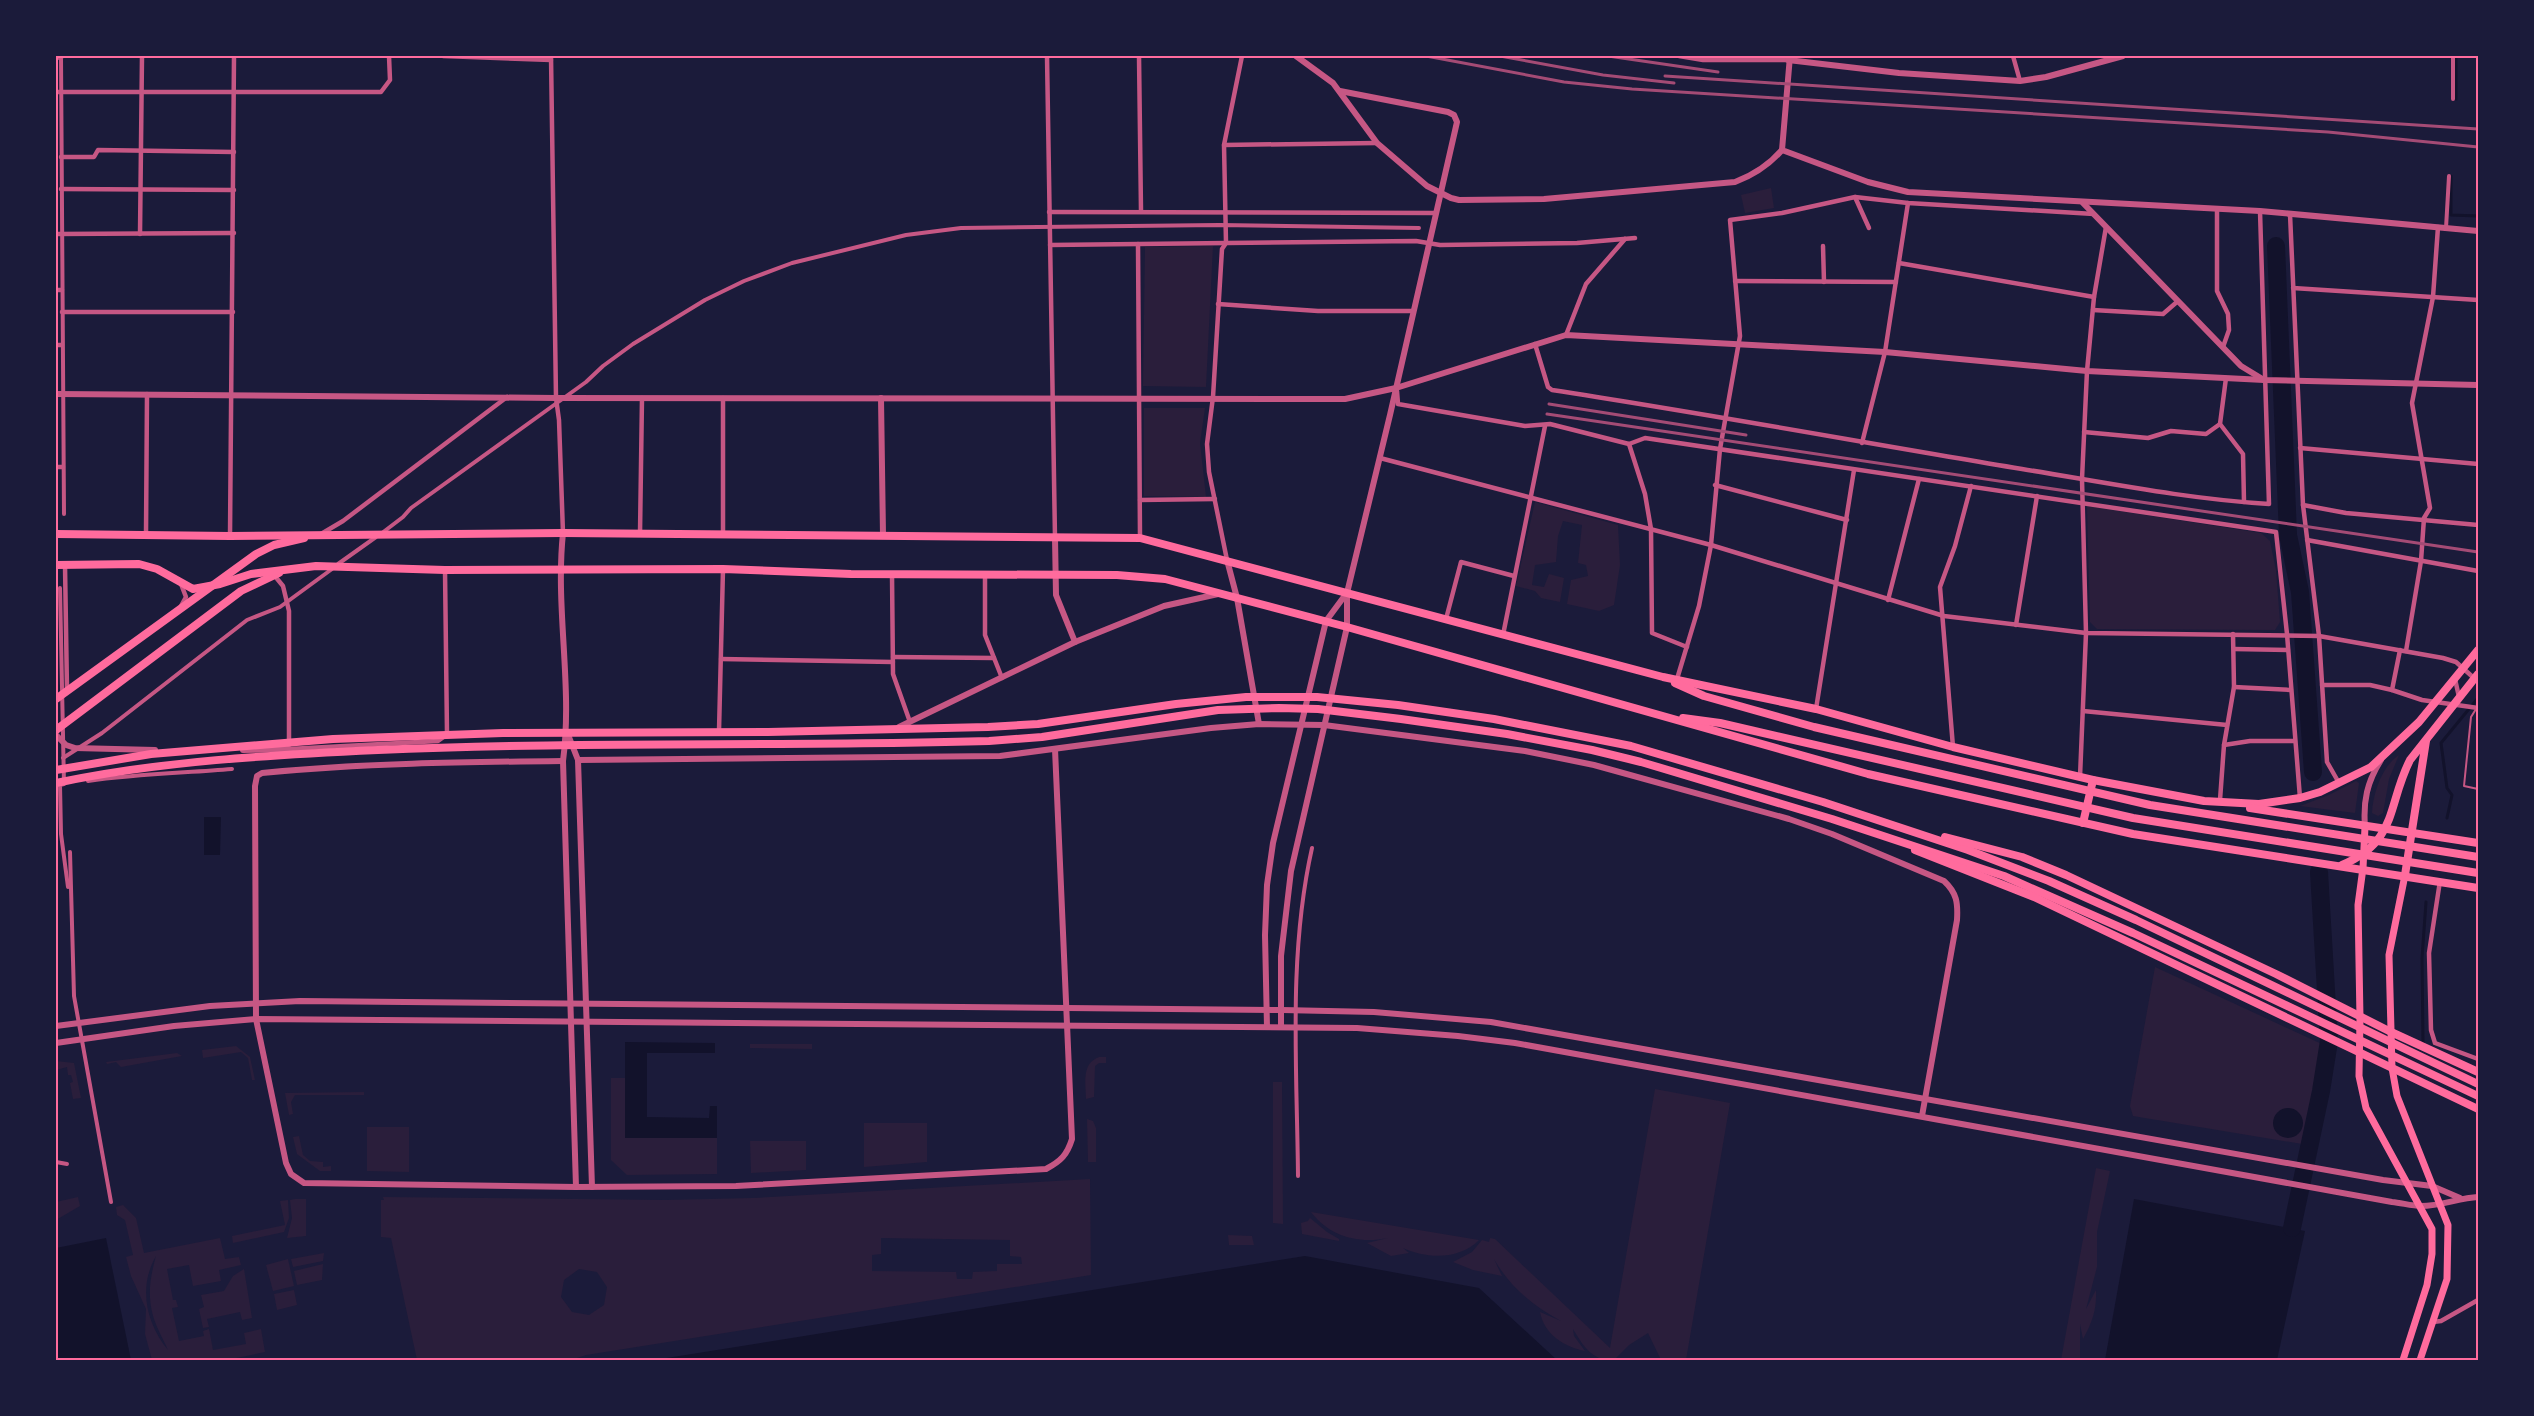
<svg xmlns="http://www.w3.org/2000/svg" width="2534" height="1416" font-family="'Work Sans',sans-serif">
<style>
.green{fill:#2a1e3b;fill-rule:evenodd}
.water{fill:#12122b}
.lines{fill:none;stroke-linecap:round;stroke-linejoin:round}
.stream{stroke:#12122b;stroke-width:3}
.river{stroke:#12122b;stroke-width:18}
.service{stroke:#c65784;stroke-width:2}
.pedestrian{stroke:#c65784;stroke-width:4}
.minor{stroke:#c65784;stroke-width:4.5}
.tertiary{stroke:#c65784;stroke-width:6}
.secondary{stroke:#ff6b9d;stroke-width:7}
.primary{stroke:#ff6b9d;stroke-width:8}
.trunk{stroke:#ff6b9d;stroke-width:8}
.motorway{stroke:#ff6b9d;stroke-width:8}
.rail{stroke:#a44b75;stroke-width:3}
.neatline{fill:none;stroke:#ff6b9d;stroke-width:2}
</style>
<rect width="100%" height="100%" fill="#1b1b3a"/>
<g class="green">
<path d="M1771,188L1774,208L1745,213L1741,195Z"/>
<path d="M1213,246L1206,387L1143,386L1145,247Z"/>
<path d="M1144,408H1205L1200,443L1206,497L1144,496Z"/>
<path d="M1535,502L1618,525L1620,565L1614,605L1599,611L1567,604L1571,580L1588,576L1586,565L1578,563L1582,525L1563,521L1558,536L1556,562L1535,565L1532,585L1544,587L1549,574L1564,578L1560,602L1541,598L1535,591L1516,586Z"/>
<path d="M2087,506L2261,533L2270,541L2276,570L2280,622L2275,630L2097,629L2090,622Z"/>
<path d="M2399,755L2389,779L2383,813L2378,816L2372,813C2373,793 2382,766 2399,755Z"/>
<path d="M2356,781L2359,783L2355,813L2300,806L2329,795Z"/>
<path d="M2155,967L2324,1045L2302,1144L2133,1116L2130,1106Z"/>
<path d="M750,1044H812V1049L750,1048Z"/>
<path d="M236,1046L250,1057L255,1080H252L248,1058L241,1052L203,1058L202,1050Z"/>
<path d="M177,1053L182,1056L121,1067L116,1062L107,1064L106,1062Z"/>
<path d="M1099,1057H1106V1063H1099L1095,1066L1094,1097L1086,1099C1086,1083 1081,1064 1099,1057Z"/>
<path d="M56,1061L74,1063L81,1098L73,1099L70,1083L73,1082L71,1075H68L67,1067L56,1070Z"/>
<path d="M611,1078H625V1138H717V1174L627,1175L611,1160Z"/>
<path d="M1273,1082H1282L1283,1224L1273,1223Z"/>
<path d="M1655,1089L1730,1103L1686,1360H1661L1648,1333L1629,1345L1614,1360C1592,1361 1584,1347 1573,1329L1574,1336L1585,1351C1564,1347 1544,1334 1540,1312L1561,1321C1533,1306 1510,1287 1494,1259L1502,1276L1473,1270L1453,1262L1472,1252L1482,1240L1489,1242L1490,1238L1495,1239L1610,1348Z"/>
<path d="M364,1092V1095H295L291,1102L293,1114L289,1115L285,1093Z"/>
<path d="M1087,1119L1093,1121L1096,1128V1162H1088Z"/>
<path d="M864,1123H927V1162L864,1167Z"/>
<path d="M367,1127H409V1172L367,1171Z"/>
<path d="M299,1136L303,1155L310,1161L323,1162V1167L331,1166V1171H320L297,1154L293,1137Z"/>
<path d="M750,1141H806V1170L751,1173Z"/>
<path d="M2096,1168L2110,1171L2097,1232V1267L2086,1309L2096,1290C2097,1309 2092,1323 2083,1339L2080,1324V1360H2061Z"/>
<path d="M1090,1179L1091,1275L586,1355L571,1360H417L391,1238L381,1237V1200H384L383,1197L665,1200L753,1198ZM881,1238L1010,1240V1256L1021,1257L1022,1264H997V1271L973,1272L972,1279H957L956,1272L872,1271V1255L881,1254ZM579,1269L597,1272L607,1287L604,1305L589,1315L572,1312L561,1297L564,1280Z"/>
<path d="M78,1197L80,1206L56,1220V1202Z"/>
<path d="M295,1199H306V1236L287,1238L292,1218L290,1200Z"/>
<path d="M288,1200L289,1218L284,1232L233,1243L232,1236L285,1225L280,1201Z"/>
<path d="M123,1205L136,1218L144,1253L220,1238L225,1259L239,1257L241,1265L219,1270L221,1281L193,1286L189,1265L167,1269L173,1300H176L178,1307L172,1308L179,1341L204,1336L203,1331L209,1329L213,1350L246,1344L244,1333L261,1329L265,1352L227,1360H168V1358L167,1360H152L145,1334L146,1309L131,1276L126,1257L133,1255L125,1220L117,1215L116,1207ZM156,1256C149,1281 146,1303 158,1329C161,1336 165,1343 168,1350C146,1323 138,1287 156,1256Z"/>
<path d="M1311,1212L1479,1240C1459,1260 1427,1259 1403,1248L1409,1253L1391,1256L1367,1243L1388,1238C1359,1244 1330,1237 1311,1212Z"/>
<path d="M1310,1218L1327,1232L1339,1239V1241L1302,1234L1301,1223L1308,1221Z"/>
<path d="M1228,1235L1252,1236L1254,1245H1229Z"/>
<path d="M324,1253L323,1261L293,1267L291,1259Z"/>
<path d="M288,1259L294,1286L273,1291L266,1265Z"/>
<path d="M323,1264L322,1280L297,1285L294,1271Z"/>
<path d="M244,1269L252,1318L242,1320L240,1312L207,1319L209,1327L203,1328L199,1309L204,1307L201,1295L224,1291L233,1276Z"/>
<path d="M294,1290L297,1305L277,1310L274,1294Z"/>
</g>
<g class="water">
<path d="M204,817H221L220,855H204Z"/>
<path d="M625,1042L715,1043V1053H647V1117L709,1118L710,1106H717V1138H625Z"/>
<circle cx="2288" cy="1123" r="15"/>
<path d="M2134,1199L2305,1231L2277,1360H2105Z"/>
<path d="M106,1238L131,1360H56V1248Z"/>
<path d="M1305,1256L1479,1288L1557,1360H654Z"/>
</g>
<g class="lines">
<g class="stream">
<path d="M2456,56V99"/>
<path d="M2451,176V215L2478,216"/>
<path d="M2447,818L2452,795L2447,788L2441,743L2478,698"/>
<path d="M2423,1043L2422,958L2426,902"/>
</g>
<g class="river">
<path d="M2276,246L2288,535L2300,592L2313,772"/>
<path d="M2292,1228L2321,1091L2329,1041L2319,872"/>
</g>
<path class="service" d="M2476,709L2471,717L2464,786L2478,789"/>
<g class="pedestrian">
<path d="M61,56L64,514"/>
<path d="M2453,99V56"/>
<path d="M2446,228L2449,176"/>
<path d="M382,533L403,517L411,508L586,382L603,366L633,344L705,300L744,281L792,263L906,235L961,228L1219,225L1419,228"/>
<path d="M338,564L376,537"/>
<path d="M60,588L64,784L60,785L61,834L68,887"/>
<path d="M63,758L102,733L247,620L280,607L332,569"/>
<path d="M88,781C136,774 184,773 232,769"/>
<path d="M70,852L74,996L111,1202"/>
<path d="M56,1162L67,1164"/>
<path d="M1298,1176C1297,1067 1288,955 1312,848"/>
</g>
<g class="minor">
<path d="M443,56L551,60"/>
<path d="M551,56L556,398L559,420L563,533"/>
<path d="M1047,56L1055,538"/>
<path d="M1139,56L1141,211"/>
<path d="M1679,56L1703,60H1788"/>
<path d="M2013,56L2020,81"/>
<path d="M56,57L61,58"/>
<path d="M56,92H381L390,80L389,56"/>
<path d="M1224,145L1377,143"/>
<path d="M61,157H94L98,150L234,152"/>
<path d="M61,189L234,190"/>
<path d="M1855,197L1869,228"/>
<path d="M2217,209V291L2228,314L2229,330L2223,347"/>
<path d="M1049,212L1435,213"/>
<path d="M2290,214L2303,505L2319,636L2327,762L2339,783"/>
<path d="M56,234L234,233"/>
<path d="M140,234L142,56"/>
<path d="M1138,244L1140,538"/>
<path d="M1050,245L1416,241L1440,245L1577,243L1635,238"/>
<path d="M1823,246L1824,282"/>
<path d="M1899,263L2094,297"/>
<path d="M1735,281L1896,282"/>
<path d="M2293,288L2478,300"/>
<path d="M56,290H62"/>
<path d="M1218,304L1318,311H1413"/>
<path d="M2093,310L2163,314L2178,301"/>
<path d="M62,312H233"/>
<path d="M1566,335L1586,284L1625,239"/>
<path d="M1535,344L1548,387L1552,390C1709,414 1865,443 2022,469C2103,482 2186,499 2269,504L2260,211"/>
<path d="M56,345H62"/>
<path d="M2226,378L2220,424L2243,454L2244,502"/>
<path d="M1397,391L1398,404L1525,426L1550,424L1629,444L1645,438L2276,532L2287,634L2300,798"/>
<path d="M2084,432L2148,438L2171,431L2206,434L2220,424"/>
<path d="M1862,443L1885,352L1908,203"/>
<path d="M1629,444L1645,494L1651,529L1652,633L1687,647"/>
<path d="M2300,448L2478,464"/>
<path d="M1380,458L1711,545L1944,616L2086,633L2319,636L2443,658L2456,662L2475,679"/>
<path d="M56,467H63"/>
<path d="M1715,485L1847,520"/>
<path d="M1140,500L1215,499"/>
<path d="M2303,505L2346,513L2478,525"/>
<path d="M321,534L343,521L507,397"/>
<path d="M640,534L642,398"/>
<path d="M146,535L147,394"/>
<path d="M723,535V398"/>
<path d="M230,536L234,56"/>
<path d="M2307,540L2478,571"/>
<path d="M1227,560L1209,472L1207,444L1213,397L1222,249L1226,243L1224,145L1242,56"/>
<path d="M65,565L67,690"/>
<path d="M445,570L447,734"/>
<path d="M892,574L893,674L910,722"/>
<path d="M274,575L283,586L289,611V744"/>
<path d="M985,575V635L1002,678"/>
<path d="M1888,600L1919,479"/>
<path d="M181,606L186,597L181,584"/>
<path d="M1446,619L1461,562L1514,576"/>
<path d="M2016,625L2037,496"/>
<path d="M1503,635L1545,426"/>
<path d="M2234,649L2288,650"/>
<path d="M2400,650L2392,690L2422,700L2478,708"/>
<path d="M2406,651L2421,561L2424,518L2430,508L2412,403L2433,297L2438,227"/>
<path d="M893,657L994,658"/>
<path d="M721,659L893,662"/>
<path d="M1677,679L1699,606L1711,545L1720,449L1740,336L1730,220L1782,213L1855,197L1908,203L2094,214"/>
<path d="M2455,679L2459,697"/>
<path d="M2322,685H2370L2392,690"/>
<path d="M2234,687L2291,690"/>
<path d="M1816,709L1854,470"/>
<path d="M2083,711L2227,725"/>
<path d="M719,731L723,569"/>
<path d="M2224,745L2250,741H2295"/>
<path d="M1953,747L1940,587L1955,546L1971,486"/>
<path d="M289,749L438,741L445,736"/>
<path d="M2080,777L2086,633L2082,479L2087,371L2094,297L2106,227"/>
<path d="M2220,800L2224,745L2234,687L2233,634"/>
<path d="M2440,881L2429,953L2431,1030L2435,1043L2478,1059"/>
<path d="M2433,1322L2441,1321L2478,1300"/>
</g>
<g class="tertiary">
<path d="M1296,56L1333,83L1377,143L1427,186L1451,198L1459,200L1544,199L1735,182C1754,175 1769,165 1782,150"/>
<path d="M1790,56L1782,150L1868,182L1908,192L2260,211L2478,231"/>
<path d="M1788,60L1899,73L2020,81L2046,77L2123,56"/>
<path d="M2083,203L2241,366L2264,380"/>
<path d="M56,394L556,398L1345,399L1396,388L1566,335L1885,352L2087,371L2264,380L2478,385"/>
<path d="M881,398L883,535"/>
<path d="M563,533C555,609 573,686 563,761L576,1187"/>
<path d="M1055,538L1056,595L1075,642"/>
<path d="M1227,560L1237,598L1259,724"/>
<path d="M899,727L1075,642L1164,606L1218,594"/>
<path d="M567,732L578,760L592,1187"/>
<path d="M56,735L66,745L75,748L155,750"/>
<path d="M243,750L289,749"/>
<path d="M578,760L1000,756L1211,728L1259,724L1324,725L1525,751L1594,765L1789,819L1832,834L1944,881C1957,893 1958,903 1957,920L1922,1116"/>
<path d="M563,761C463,762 362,763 262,773L257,776L255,786L256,1019L286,1163L291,1174L304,1183L576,1187L736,1186L1046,1169C1061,1161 1067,1155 1072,1139L1055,749"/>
<path d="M2365,827C2363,801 2367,782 2381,760"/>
<path d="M56,1026L210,1006L300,1001L1282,1010L1374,1012L1491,1022L2383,1180L2432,1186L2460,1198"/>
<path d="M1267,1027L1265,935L1267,885L1273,843L1326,621L1346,594"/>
<path d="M1281,1027V956L1291,871L1347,627V593L1390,415L1457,122L1454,115L1448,112L1340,91"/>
<path d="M56,1043L174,1026L256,1019L1357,1028L1458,1036L1515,1043L2392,1202C2402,1203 2412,1206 2421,1206C2441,1206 2459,1198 2478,1197"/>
</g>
<g class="secondary">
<path d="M2365,827L2363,868L2358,905L2360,1018L2359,1076L2366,1108L2432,1229V1254L2427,1285L2403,1360"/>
<path d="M2405,875L2389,955L2392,1068L2397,1096L2448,1225L2447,1279L2420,1360"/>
</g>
<g class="primary">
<path d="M56,699L256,554L274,545L304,538"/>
<path d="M56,730L241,591L279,573"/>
</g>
<g class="trunk">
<path d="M56,534L230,536L563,533L1140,538L1663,677L1816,709L1953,747L2093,780L2204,801L2259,804L2300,798L2320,792L2371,767L2419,722L2478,650"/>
<path d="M56,565L139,564L157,569L193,589L220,584L251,574L316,566L445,570L723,569L851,574L1117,575L1165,579L1347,627L1868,774L2133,834L2478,888"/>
<path d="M1675,683L1704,696L1814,727L2150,805L2478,857"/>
<path d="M1683,718L1720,723L2133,818L2478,873"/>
<path d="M2250,808L2478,843"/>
<path d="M2083,823L2093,780"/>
<path d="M2342,865C2398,842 2387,805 2410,760L2478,674"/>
<path d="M2405,875L2426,741"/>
</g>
<g class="motorway">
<path d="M56,770L151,754L333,739L503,733L768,732L988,727L1038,724L1176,704L1246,697H1317L1398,705L1494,719L1631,746L1823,802L1968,850L2049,881L2136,920L2478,1084"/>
<path d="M56,783C161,761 270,755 378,750C581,741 785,747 989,741L1042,737L1218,710L1279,708L1318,709L1401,719L1507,734L1592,750L1641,762L1832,819L2004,876L2133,933L2478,1096"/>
<path d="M1945,837L2022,857L2066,875L2276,974L2391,1032L2478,1072"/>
<path d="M1915,850L2034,897L2478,1109"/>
</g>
<g class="rail">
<path d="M1426,56L1564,82L1632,89L2328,132L2478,147"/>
<path d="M1500,56L1603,75L1674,83"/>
<path d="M1608,56L1718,72"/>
<path d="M1665,76L2478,129"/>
<path d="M1549,404L1746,435"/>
<path d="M1547,414L2478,552"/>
</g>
</g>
<rect width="2534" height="1416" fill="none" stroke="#1b1b3a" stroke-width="114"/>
<rect x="57" y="57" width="2420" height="1302" class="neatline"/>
</svg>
